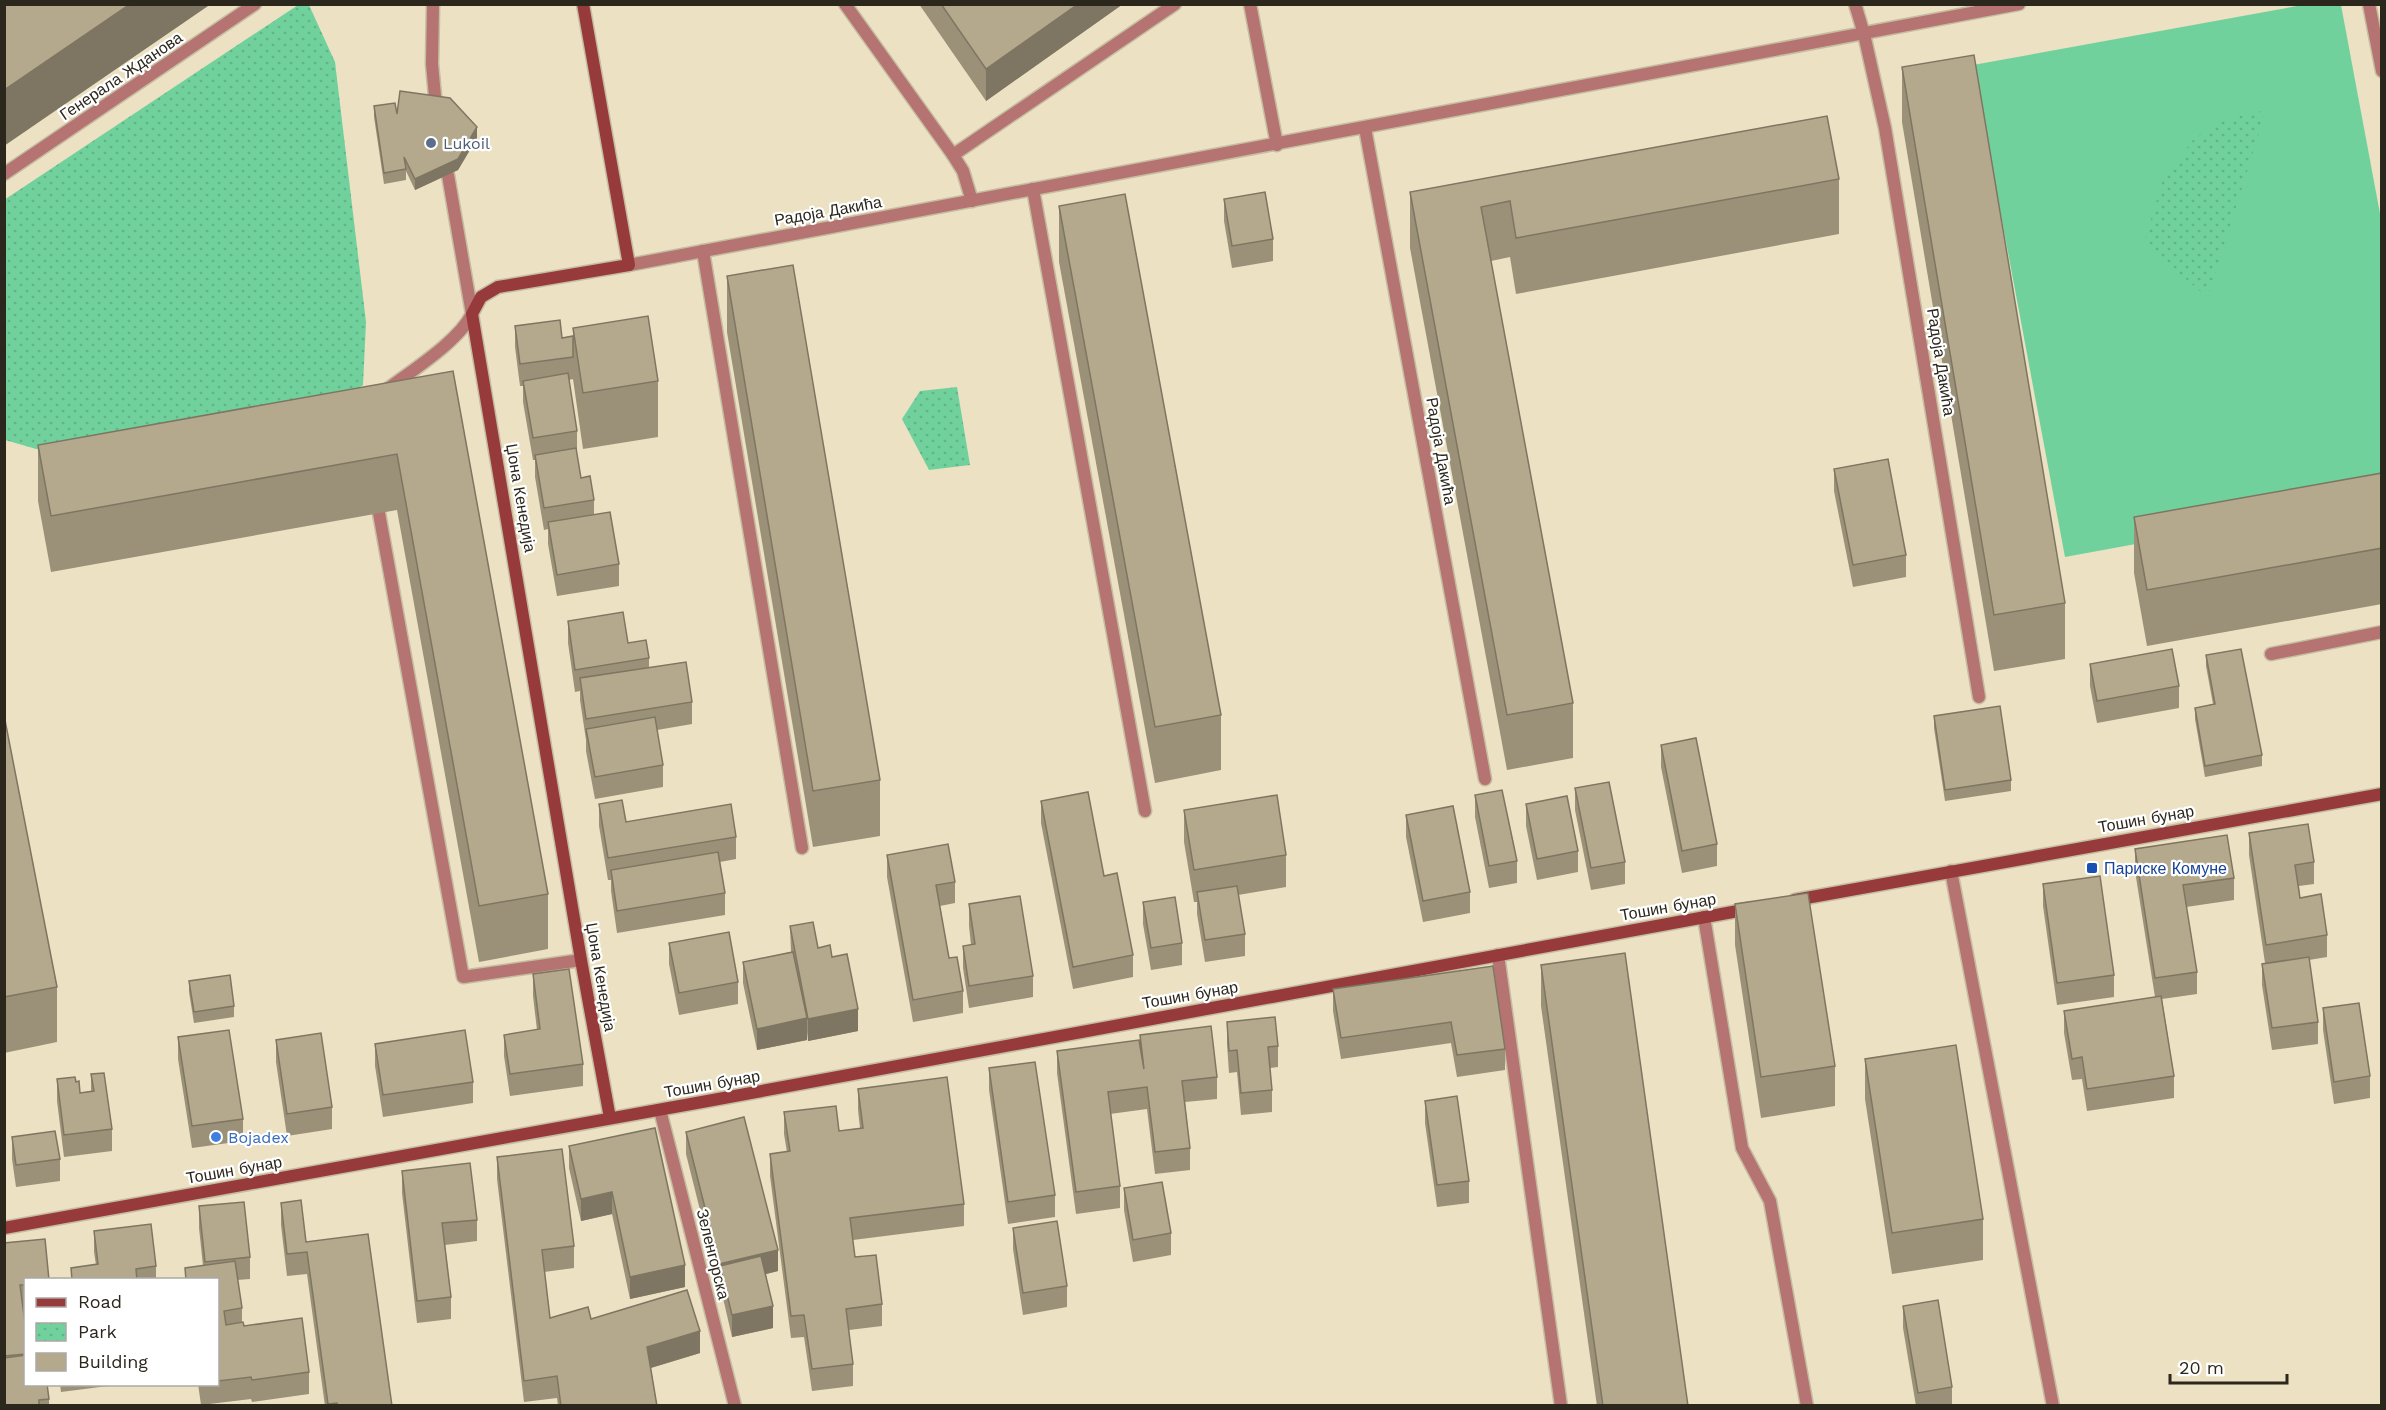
<svg xmlns="http://www.w3.org/2000/svg" width="2386" height="1410" font-family="'Work Sans',sans-serif">
<style>
.green{fill:#71d19d}
.park{fill:url(#park-dots)}
.lines{fill:none;stroke-linecap:round;stroke-linejoin:round}
.lane-casing{stroke:#c5bca2;stroke-width:15}
.street-casing{stroke:#c5bca2;stroke-width:15}
.secondary-casing{stroke:#c5bca2;stroke-width:15}
.lane{stroke:#b57371;stroke-width:12}
.street{stroke:#b57371;stroke-width:12}
.secondary{stroke:#973a3c;stroke-width:12}
.wall{fill:#9b9178}
.shaded-wall{fill:#7e7662}
.building{fill:#b4a98c;stroke:#7e7662;stroke-width:1.5}
.service-dot{fill:#5c6f8a;stroke:#fff;stroke-width:2}
.transit-dot{fill:#1a4fb4;stroke:#fff;stroke-width:2}
.shop-dot{fill:#3f7fe0;stroke:#fff;stroke-width:2}
.labels{text-anchor:middle;dominant-baseline:central;stroke-width:4.5;stroke-linejoin:round;paint-order:stroke}
.street-label{font-size:16px;fill:#2b271c;stroke:#fff}
.service-label{font-size:16px;fill:#4e5e75;stroke:#fff;text-anchor:start}
.transit-label{font-size:16px;fill:#164399;stroke:#fff;text-anchor:start}
.shop-label{font-size:16px;fill:#366cbe;stroke:#fff;text-anchor:start}
</style>
<defs>
<pattern id="park-dots" width="8" height="8" patternUnits="userSpaceOnUse" patternTransform="scale(1.5)"><rect width="8" height="8" fill="#71d19d"/><path d="M2 2h.1M6 6h.1" fill="none" stroke="#62b387" stroke-width="1.8" stroke-linecap="round"/></pattern>
</defs>
<rect width="100%" height="100%" fill="#ece1c3"/>
<path class="green" d="M2303,5H2341L2381,219V499L2065,557L1973,65Z"/>
<g class="park">
<path d="M298,5H309L335,62L366,322L363,385L338,402L57,455L5,440L4,200Z"/>
<path d="M2266,110L2208,298L2144,243L2164,176L2194,139L2226,119Z"/>
<path d="M957,387L970,465L929,470L902,419L920,391Z"/>
</g>
<g class="lines">
<defs>
<g id="lane">
<path d="M433,4L432,64L436,107"/>
<path d="M845,4L953,155L1175,4"/>
<path d="M1250,4L1277,145"/>
<path d="M1855,4L1864,34L1885,128L1979,697"/>
<path d="M2369,4L2382,71"/>
<path d="M1365,128L1485,779"/>
<path d="M953,155L963,171L972,201"/>
<path d="M4,174L255,4"/>
<path d="M1033,189L1145,811"/>
<path d="M703,251L802,848"/>
<path d="M385,391C411,371 458,342 472,314L448,175"/>
<path d="M379,513L463,977L581,960"/>
<path d="M2271,654L2382,632"/>
<path d="M1951,871L2053,1406"/>
<path d="M1704,917L1742,1148L1770,1201L1807,1406"/>
<path d="M1498,955L1561,1406"/>
</g>
<g id="street">
<path d="M629,265L2019,4"/>
<path d="M660,1110L735,1406"/>
</g>
<g id="secondary">
<path d="M583,4L629,265L498,287L481,297L472,314L581,960L610,1118"/>
<path d="M1795,900L2382,794"/>
<path d="M4,1228L702,1102L1749,909"/>
</g>
</defs>
<use href="#lane" class="lane-casing"/>
<use href="#street" class="street-casing"/>
<use href="#secondary" class="secondary-casing"/>
<use href="#lane" class="lane"/>
<use href="#street" class="street"/>
<use href="#secondary" class="secondary"/>
</g>
<g class="wall">
<path d="M919,4H1123L986,101Z"/>
<path d="M1902,67L2065,603V659L1994,671L1902,122Z"/>
<path d="M374,106L397,114L477,138L458,170L415,190L406,171V180L384,184L374,117Z"/>
<path d="M1839,179V234L1516,294L1510,257L1491,261L1573,703V758L1507,770L1410,248V192Z"/>
<path d="M1224,199L1273,239V261L1232,268L1224,221Z"/>
<path d="M1059,206L1221,715V770L1155,783L1059,262Z"/>
<path d="M727,276L880,780V836L813,847L727,332Z"/>
<path d="M515,326L562,338L573,336V328L658,381V437L583,449L573,379L569,380L577,431V453L581,478L594,500V515L619,564V586L557,596L548,544V529L544,530L535,477V460H533L523,402V386H520L515,347Z"/>
<path d="M453,371L548,894V949L479,962L397,510L51,572L38,501V445Z"/>
<path d="M1834,469L1906,555V577L1853,587L1834,491Z"/>
<path d="M2382,473V604L2147,646L2134,573V517Z"/>
<path d="M568,621L628,643L649,658V667L692,702V724L657,730L663,765V787L595,799L586,751V740L580,700V691L575,692L568,643Z"/>
<path d="M2206,655L2262,755V766L2205,777L2195,719V708L2213,704L2206,666Z"/>
<path d="M2090,664L2179,686V708L2097,723L2090,686Z"/>
<path d="M4,715L57,987V1042L4,1053Z"/>
<path d="M1934,716L2011,780V791L1945,801L1934,728Z"/>
<path d="M1661,745L1717,844V866L1682,873L1661,767Z"/>
<path d="M1575,788L1625,862V884L1591,890L1575,810Z"/>
<path d="M1475,795L1517,861V883L1489,888L1475,817Z"/>
<path d="M1041,801L1104,876L1133,955V977L1073,989L1041,823Z"/>
<path d="M599,804L626,822L736,837V859L720,862L725,893V915L617,933L611,891V880H608L599,826Z"/>
<path d="M1526,804L1578,851V872L1537,880L1526,826Z"/>
<path d="M1184,810L1286,855V887L1238,895L1245,934V956L1205,962L1197,914V902H1194L1184,842Z"/>
<path d="M1406,815L1470,892V913L1423,922L1406,837Z"/>
<path d="M2249,833L2314,862V884L2299,886L2300,898L2327,935V957L2309,960L2318,1022V1044L2272,1050L2262,985V964L2265,963L2249,855Z"/>
<path d="M2135,849L2234,878V900L2186,907L2197,972V994L2162,999L2174,1076V1098L2087,1111L2082,1079L2072,1080L2064,1033V1011L2155,997L2135,871Z"/>
<path d="M887,855L955,882V903L940,906L949,958L963,991V1013L913,1022L887,877Z"/>
<path d="M2043,884L2114,975V997L2057,1005L2043,906Z"/>
<path d="M1143,902L1182,943V965L1151,970L1143,924Z"/>
<path d="M969,904L1033,976V997L969,1008L963,968V946L971,945L969,926Z"/>
<path d="M1735,904L1835,1066V1106L1761,1118L1735,945Z"/>
<path d="M790,926L818,948L832,957L858,1031L808,1041L807,1032V1040L757,1050L743,983V962L791,952Z"/>
<path d="M669,943L738,982V1004L679,1015L669,964Z"/>
<path d="M1541,965L1688,1406H1597L1541,1006Z"/>
<path d="M1493,966L1505,1049V1070L1457,1077L1451,1043L1341,1059L1333,1011V989Z"/>
<path d="M533,974L583,1064V1086L510,1096L504,1056V1035L537,1030L533,996Z"/>
<path d="M189,981L234,1006V1017L194,1023L189,992Z"/>
<path d="M2323,1008L2370,1076V1098L2334,1104L2323,1030Z"/>
<path d="M1227,1022L1278,1046V1067L1270,1068L1272,1090V1112L1241,1115L1237,1072L1229,1073L1227,1044Z"/>
<path d="M1140,1035L1217,1077V1099L1185,1102L1190,1148V1170L1155,1174L1147,1109L1110,1114L1120,1186V1208L1076,1214L1057,1073V1051L1140,1045Z"/>
<path d="M178,1037L243,1119V1141L192,1148L178,1059Z"/>
<path d="M276,1040L332,1107V1129L287,1136L276,1062Z"/>
<path d="M375,1044L473,1082V1103L383,1117L375,1066Z"/>
<path d="M1865,1059L1983,1219V1260L1892,1274L1865,1099Z"/>
<path d="M989,1068L1055,1195V1217L1008,1224L989,1090Z"/>
<path d="M91,1074L112,1129V1151L64,1157L57,1101V1079L76,1082L80,1093L91,1091Z"/>
<path d="M858,1089L964,1204V1226L853,1240L855,1257L882,1304V1326L849,1330L853,1364V1386L812,1391L804,1337L791,1338L770,1176V1154L787,1152L784,1134V1112L839,1131L860,1128L858,1110Z"/>
<path d="M1425,1101L1469,1181V1203L1437,1207L1425,1123Z"/>
<path d="M655,1128L685,1287L630,1299L612,1214L581,1221L569,1168V1146Z"/>
<path d="M686,1132L778,1271L766,1274L773,1328L732,1337L720,1285L719,1286L686,1154Z"/>
<path d="M12,1137L60,1159V1181L16,1187L12,1159Z"/>
<path d="M497,1157L574,1246V1268L544,1272L550,1318L591,1319L700,1353L651,1368L657,1406H558L557,1398L524,1402L497,1179Z"/>
<path d="M4,1158L5,1162L4,1184Z"/>
<path d="M402,1171L477,1220V1241L445,1245L451,1297V1319L417,1323L402,1193Z"/>
<path d="M1124,1188L1171,1233V1255L1133,1262L1124,1210Z"/>
<path d="M281,1203L306,1242L392,1406H325L307,1274L287,1276L281,1225Z"/>
<path d="M199,1206L250,1257V1279L237,1280L242,1308V1322L244,1326L309,1372V1394L252,1402L251,1399L201,1405L198,1384H218V1280H185V1268L203,1266L199,1228Z"/>
<path d="M1013,1228L1067,1286V1307L1023,1315L1013,1249Z"/>
<path d="M94,1231L156,1266V1280H71V1268L96,1265L94,1252Z"/>
<path d="M4,1243L26,1280V1307H23L26,1331V1384L49,1399V1406H4Z"/>
<path d="M1903,1306L1952,1387V1406H1916L1903,1328Z"/>
<path d="M60,1384H108V1386L61,1392Z"/>
</g>
<g class="shaded-wall">
<path d="M130,4H211L4,146V90Z"/>
<path d="M1078,4H1123L986,101V69Z"/>
<path d="M477,127V138L458,170L415,190V179Z"/>
<path d="M858,1009V1031L808,1041V1019Z"/>
<path d="M807,1018V1040L757,1050V1029Z"/>
<path d="M612,1192V1214L581,1221V1199Z"/>
<path d="M778,1250V1271L725,1284L720,1266V1285L719,1286V1264Z"/>
<path d="M685,1265V1287L630,1299V1277Z"/>
<path d="M773,1306V1328L732,1337V1315Z"/>
<path d="M700,1331V1353L647,1369V1347Z"/>
</g>
<g class="building">
<path d="M4,4H130L4,90Z"/>
<path d="M941,4H1078L986,69Z"/>
<path d="M1974,55L2065,603L1994,615L1902,67Z"/>
<path d="M400,91L450,98L477,127L458,159L415,179L404,157L406,169L384,173L374,106L395,103L397,114Z"/>
<path d="M1827,116L1839,179L1516,238L1510,201L1481,207L1573,703L1507,715L1410,192Z"/>
<path d="M1265,192L1273,239L1232,246L1224,199Z"/>
<path d="M1125,194L1221,715L1155,727L1059,206Z"/>
<path d="M793,265L880,780L813,791L727,276Z"/>
<path d="M648,316L658,381L583,393L573,328Z"/>
<path d="M560,320L562,338L573,336V357L520,364L515,326Z"/>
<path d="M453,371L548,894L479,906L397,454L51,516L38,445Z"/>
<path d="M568,373L577,431L533,438L523,381Z"/>
<path d="M576,448L581,478L590,476L594,500L544,508L535,455Z"/>
<path d="M1888,459L1906,555L1853,565L1834,469Z"/>
<path d="M2382,473V548L2147,590L2134,517Z"/>
<path d="M610,512L619,564L557,575L548,522Z"/>
<path d="M623,612L628,643L646,640L649,658L575,670L568,621Z"/>
<path d="M2172,649L2179,686L2097,701L2090,664Z"/>
<path d="M2241,649L2262,755L2205,766L2195,708L2215,704L2206,655Z"/>
<path d="M686,662L692,702L586,719L580,678Z"/>
<path d="M2000,706L2011,780L1945,790L1934,716Z"/>
<path d="M4,715L57,987L4,997Z"/>
<path d="M655,717L663,765L595,777L586,729Z"/>
<path d="M1696,738L1717,844L1682,851L1661,745Z"/>
<path d="M1609,782L1625,862L1591,868L1575,788Z"/>
<path d="M1502,790L1517,861L1489,866L1475,795Z"/>
<path d="M1088,792L1104,876L1117,873L1133,955L1073,967L1041,801Z"/>
<path d="M1277,795L1286,855L1194,870L1184,810Z"/>
<path d="M1567,796L1578,851L1537,859L1526,804Z"/>
<path d="M622,800L626,822L731,804L736,837L608,858L599,804Z"/>
<path d="M1453,806L1470,892L1423,901L1406,815Z"/>
<path d="M2308,824L2314,862L2295,865L2300,898L2321,894L2327,935L2266,945L2249,833Z"/>
<path d="M2227,835L2234,878L2183,885L2197,972L2155,978L2135,849Z"/>
<path d="M948,844L955,882L936,885L949,958L957,957L963,991L913,1000L887,855Z"/>
<path d="M718,852L725,893L617,911L611,870Z"/>
<path d="M2100,876L2114,975L2057,983L2043,884Z"/>
<path d="M1237,886L1245,934L1205,940L1197,892Z"/>
<path d="M1808,893L1835,1066L1761,1077L1735,904Z"/>
<path d="M1020,896L1033,976L969,986L963,946L975,944L969,904Z"/>
<path d="M1175,897L1182,943L1151,948L1143,902Z"/>
<path d="M813,922L818,948L830,945L832,957L847,954L858,1009L808,1019L790,926Z"/>
<path d="M729,932L738,982L679,993L669,943Z"/>
<path d="M793,952L807,1018L757,1029L743,962Z"/>
<path d="M1625,953L1688,1406H1603L1541,965Z"/>
<path d="M2309,957L2318,1022L2272,1028L2262,964Z"/>
<path d="M1493,966L1505,1049L1457,1055L1451,1022L1341,1038L1333,989Z"/>
<path d="M569,969L583,1064L510,1074L504,1035L540,1029L533,974Z"/>
<path d="M230,975L234,1006L194,1012L189,981Z"/>
<path d="M2161,996L2174,1076L2087,1089L2082,1057L2072,1059L2064,1011Z"/>
<path d="M2359,1003L2370,1076L2334,1082L2323,1008Z"/>
<path d="M1275,1017L1278,1046L1268,1047L1272,1090L1241,1093L1237,1050L1229,1051L1227,1022Z"/>
<path d="M1211,1026L1217,1077L1182,1081L1190,1148L1155,1152L1147,1087L1108,1092L1120,1186L1076,1192L1057,1051L1139,1040L1144,1069L1140,1035Z"/>
<path d="M229,1030L243,1119L192,1126L178,1037Z"/>
<path d="M465,1030L473,1082L383,1095L375,1044Z"/>
<path d="M321,1033L332,1107L287,1114L276,1040Z"/>
<path d="M1956,1045L1983,1219L1892,1233L1865,1059Z"/>
<path d="M1035,1062L1055,1195L1008,1202L989,1068Z"/>
<path d="M104,1073L112,1129L64,1135L57,1079L75,1077L76,1082L79,1081L80,1093L94,1091L91,1074Z"/>
<path d="M947,1077L964,1204L850,1218L855,1257L876,1255L882,1304L846,1309L853,1364L812,1369L804,1315L791,1316L770,1154L790,1151L784,1112L836,1106L839,1131L863,1128L858,1089Z"/>
<path d="M1457,1096L1469,1181L1437,1185L1425,1101Z"/>
<path d="M744,1117L778,1250L719,1264L686,1132Z"/>
<path d="M655,1128L685,1265L630,1277L612,1192L581,1199L569,1146Z"/>
<path d="M55,1131L60,1159L16,1165L12,1137Z"/>
<path d="M562,1149L574,1246L542,1250L550,1318L588,1307L591,1319L687,1290L700,1331L647,1347L657,1406H561L557,1376L524,1381L497,1157Z"/>
<path d="M470,1163L477,1220L442,1223L451,1297L417,1301L402,1171Z"/>
<path d="M1162,1182L1171,1233L1133,1240L1124,1188Z"/>
<path d="M301,1200L306,1242L368,1234L392,1406H337V1403L328,1404L307,1252L287,1254L281,1203Z"/>
<path d="M244,1202L250,1257L205,1262L199,1206Z"/>
<path d="M1057,1221L1067,1286L1023,1293L1013,1228Z"/>
<path d="M151,1224L156,1266L136,1269L137,1280H72L71,1268L98,1264L94,1231Z"/>
<path d="M45,1239L49,1280H26V1285H20L26,1331V1354L4,1356V1243Z"/>
<path d="M761,1256L773,1306L732,1315L720,1266Z"/>
<path d="M235,1261L242,1308L224,1311L226,1325L243,1322L244,1326L302,1318L309,1372L252,1380L251,1377L218,1381V1280H186L185,1268Z"/>
<path d="M1938,1300L1952,1387L1918,1393L1903,1306Z"/>
<path d="M26,1355V1384H47L49,1399L39,1400V1406H4V1358Z"/>
</g>
<circle class="service-dot" cx="431" cy="143" r="6"/>
<rect class="transit-dot" x="2086" y="862" width="12" height="12" rx="3"/>
<circle class="shop-dot" cx="216" cy="1137" r="6"/>
<g class="labels">
<g class="street-label">
<text transform="translate(121 76) rotate(-34)">Генерала Жданова</text>
<text transform="translate(828 211) rotate(-10)">Радоја Дакића</text>
<text transform="translate(1941 362) rotate(81)">Радоја Дакића</text>
<text transform="translate(1441 451) rotate(80)">Радоја Дакића</text>
<text transform="translate(521 498) rotate(80)">Џона Кенедија</text>
<text transform="translate(2146 819) rotate(-10)">Тошин бунар</text>
<text transform="translate(1668 907) rotate(-10)">Тошин бунар</text>
<text transform="translate(601 977) rotate(80)">Џона Кенедија</text>
<text transform="translate(1190 995) rotate(-10)">Тошин бунар</text>
<text transform="translate(712 1084) rotate(-10)">Тошин бунар</text>
<text transform="translate(234 1170) rotate(-10)">Тошин бунар</text>
<text transform="translate(713 1254) rotate(76)">Зеленгорска</text>
</g>
<g class="service-label">
<text x="443" y="143">Lukoil</text>
</g>
<g class="transit-label">
<text x="2104" y="868">Париске Комуне</text>
</g>
<g class="shop-label">
<text x="228" y="1137">Bojadex</text>
</g>
</g>
<rect width="2386" height="1410" fill="none" stroke="#2b271c" stroke-width="12"/>
<rect x="24" y="1278" width="195" height="108" fill="#ffffff" stroke="#aaa9a4" stroke-width="1.5"/>
<rect x="36" y="1298" width="30" height="9" fill="#973a3c" stroke="#aaa9a4" stroke-width="1.5"/>
<text x="78" y="1308" font-size="18" fill="#2b271c">Road</text>
<rect x="36" y="1323" width="30" height="18" fill="url(#park-dots)" stroke="#aaa9a4" stroke-width="1.5"/>
<text x="78" y="1338" font-size="18" fill="#2b271c">Park</text>
<rect x="36" y="1353" width="30" height="18" fill="#b4a98c" stroke="#aaa9a4" stroke-width="1.5"/>
<text x="78" y="1368" font-size="18" fill="#2b271c">Building</text>
<path d="M2170 1374v9h117v-9" fill="none" stroke="#2b271c" stroke-width="3"/>
<text x="2179" y="1374" font-size="18" fill="#2b271c" stroke="#ffffff" stroke-width="4.5" paint-order="stroke">20 m</text>
</svg>
